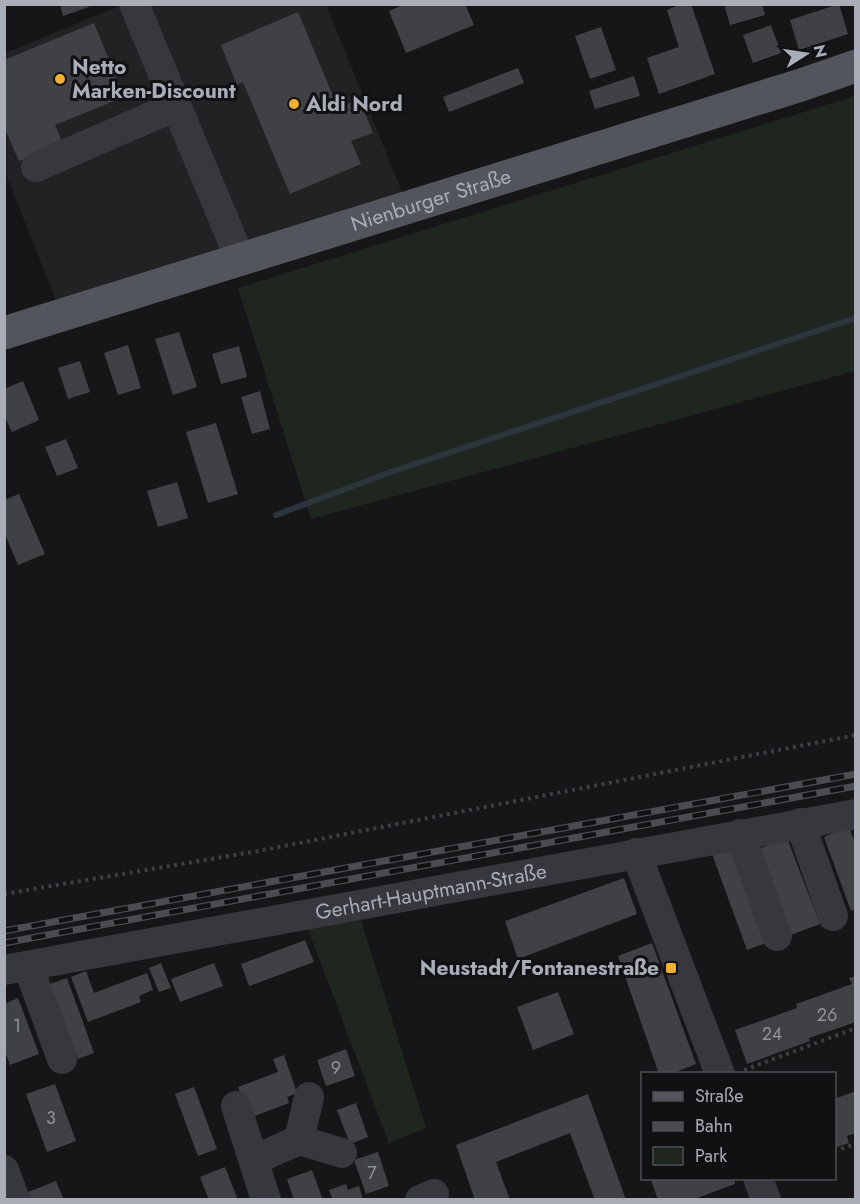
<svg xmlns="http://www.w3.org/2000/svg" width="860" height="1204" font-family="Jost,sans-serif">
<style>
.built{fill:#222225}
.green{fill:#1e261f}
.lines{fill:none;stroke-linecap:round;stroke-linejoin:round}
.stream{stroke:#2c353c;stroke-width:6}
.building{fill:#404145}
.path{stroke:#3d3f44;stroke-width:4;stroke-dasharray:3 4.5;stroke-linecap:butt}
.minor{stroke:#37383d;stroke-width:30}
.major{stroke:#53555c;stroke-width:33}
.rail-casing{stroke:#4a4c52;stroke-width:7}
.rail{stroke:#111113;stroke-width:4.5;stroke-dasharray:14;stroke-linecap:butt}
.poi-dot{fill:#f2b134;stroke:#111113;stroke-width:2}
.labels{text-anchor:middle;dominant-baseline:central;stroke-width:6;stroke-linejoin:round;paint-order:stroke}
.number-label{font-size:18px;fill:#8e929b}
.poi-label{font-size:21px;font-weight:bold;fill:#a8adb8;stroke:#111113;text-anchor:start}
.street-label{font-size:21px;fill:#a8adb8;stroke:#111113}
</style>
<rect width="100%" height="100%" fill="#161618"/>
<path class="built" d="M326,4L402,192L221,253L57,303L5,172V53L122,5Z"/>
<g class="green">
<path d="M855,96V371L311,519L238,288Z"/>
<path d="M359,914L426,1128L389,1143L306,924Z"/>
</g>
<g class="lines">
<path class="stream" d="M276,515L391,472L856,318"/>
</g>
<g class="building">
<path d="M60,4H88L89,7L63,16Z"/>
<path d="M405,4H465L474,25L406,53L389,11Z"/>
<path d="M681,4H691L715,74L659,94L647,58L679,47L667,10Z"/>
<path d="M724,4H762L765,15L730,25Z"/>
<path d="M839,4L848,34L799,50L790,20Z"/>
<path d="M298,12L338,108L359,99L373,133L351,141L361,164L290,194L243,82L237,85L221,45Z"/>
<path d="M94,23L124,97L55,125L63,143L19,161L4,127V60Z"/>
<path d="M771,25L781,53L753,63L743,35Z"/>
<path d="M601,27L616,70L590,79L575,36Z"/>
<path d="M518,68L524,83L449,112L443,97Z"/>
<path d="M634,76L640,96L595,109L589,91Z"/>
<path d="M179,332L197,387L173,395L155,339Z"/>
<path d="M128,345L141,388L118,395L104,353Z"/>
<path d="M239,346L247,377L221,384L212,354Z"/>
<path d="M80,361L90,392L68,399L58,368Z"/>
<path d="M23,381L39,420L12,432L4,415V389Z"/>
<path d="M260,391L270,429L252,434L241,397Z"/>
<path d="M216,423L238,494L208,503L186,432Z"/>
<path d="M66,439L78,468L57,476L45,447Z"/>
<path d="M177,482L188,518L158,527L147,491Z"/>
<path d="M19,494L45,554L18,565L4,532V500Z"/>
<path d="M849,827L856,846V909L851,911L824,837Z"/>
<path d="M787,838L820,924L788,936L756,850Z"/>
<path d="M730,847L766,943L747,950L712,854Z"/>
<path d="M624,878L637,914L518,959L505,921Z"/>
<path d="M305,940L314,962L249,986L241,964Z"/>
<path d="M652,943L696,1064L671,1074H659L618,956Z"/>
<path d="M161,963L171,988L159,992L149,968Z"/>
<path d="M214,963L223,986L180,1002L171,979Z"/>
<path d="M86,971L94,993L147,973L153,990L139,996L141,1002L88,1022L71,977Z"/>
<path d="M856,976V1022L809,1038L810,1041L747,1064L735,1030L797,1008L796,1004L852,984L849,978Z"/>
<path d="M67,978L94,1053L78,1059L50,984Z"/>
<path d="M558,992L574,1034L533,1050L517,1007Z"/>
<path d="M18,998L39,1054L10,1065L4,1049V1004Z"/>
<path d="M346,1049L355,1076L326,1086L317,1060Z"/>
<path d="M284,1055L297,1093L287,1097L289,1103L249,1118L238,1087L278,1072L273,1059Z"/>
<path d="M55,1084L76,1141L47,1152L26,1094Z"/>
<path d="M194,1087L217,1149L198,1156L175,1094Z"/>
<path d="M856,1091V1133L847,1136L849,1143L834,1148V1099Z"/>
<path d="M588,1094L626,1200H595L570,1133L496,1162L510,1200H475L456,1145Z"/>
<path d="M356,1103L368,1137L350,1144L337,1110Z"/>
<path d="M378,1152L389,1186L366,1194L354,1160Z"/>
<path d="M225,1167L238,1200H209L200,1177Z"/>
<path d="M312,1170L323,1200H294L287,1179Z"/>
<path d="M656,1178H734L735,1184L692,1200H658L651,1180Z"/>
<path d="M56,1181L64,1200H31L28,1192Z"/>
<path d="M346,1184L348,1190L359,1186L363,1200H333L329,1190Z"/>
</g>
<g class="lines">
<g class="path">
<path d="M4,894L253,852L856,735"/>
<path d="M744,1070L856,1028"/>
<path d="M834,1151L856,1144"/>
</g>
<g class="minor">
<path d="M134,4L241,261"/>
<path d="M36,167L176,106"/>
<path d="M800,823L833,916"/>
<path d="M740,834L777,936"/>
<path d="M636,853L720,1074"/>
<path d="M28,966L62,1059"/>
<path id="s1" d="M4,970L856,814"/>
<path d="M236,1106L266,1200"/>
<path d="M299,1140L309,1097"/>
<path d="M254,1160L299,1140L342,1153"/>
<path d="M4,1170L15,1200"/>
<path d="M758,1178L766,1200"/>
<path d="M420,1200L434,1194"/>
</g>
<path class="major" id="s2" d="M4,333L801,85L856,66"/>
<defs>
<g id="rail">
<path d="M4,931L856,774"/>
<path d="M4,943L856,786"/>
</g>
</defs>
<use href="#rail" class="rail-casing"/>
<use href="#rail" class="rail"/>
</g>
<g class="poi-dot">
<circle cx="60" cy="79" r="6"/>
<circle cx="294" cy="104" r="6"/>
<rect x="665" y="962" width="12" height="12" rx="3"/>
</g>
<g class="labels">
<g class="number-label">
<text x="827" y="1015">26</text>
<text x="17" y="1026">1</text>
<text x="772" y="1034">24</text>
<text x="336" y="1068">9</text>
<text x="51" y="1118">3</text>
<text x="372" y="1173">7</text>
</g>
<g class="poi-label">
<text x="72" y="67">Netto<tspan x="72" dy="24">Marken-Discount</tspan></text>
<text x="306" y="104">Aldi Nord</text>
<text x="659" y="968" text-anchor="end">Neustadt/Fontanestraße</text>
</g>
<g class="street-label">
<text stroke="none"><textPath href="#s2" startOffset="447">Nienburger Straße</textPath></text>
<text stroke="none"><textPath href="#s1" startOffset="434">Gerhart-Hauptmann-Straße</textPath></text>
</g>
</g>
<rect width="860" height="1204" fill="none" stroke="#a8adb8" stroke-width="12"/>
<rect x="641" y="1072" width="195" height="108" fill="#111113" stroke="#4d4f55" stroke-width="1.5"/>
<rect x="653" y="1092" width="30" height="9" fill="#53555c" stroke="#4d4f55" stroke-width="1.5"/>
<text x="695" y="1102" font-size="18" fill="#a8adb8">Straße</text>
<rect x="653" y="1122" width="30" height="9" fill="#4a4c52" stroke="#4d4f55" stroke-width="1.5"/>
<text x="695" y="1132" font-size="18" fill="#a8adb8">Bahn</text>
<rect x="653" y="1147" width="30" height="18" fill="#1e261f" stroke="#4d4f55" stroke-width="1.5"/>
<text x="695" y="1162" font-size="18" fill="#a8adb8">Park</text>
<g transform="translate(806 54) rotate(78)" stroke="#111113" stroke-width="4.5" paint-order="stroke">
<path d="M0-4.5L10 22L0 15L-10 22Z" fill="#a8adb8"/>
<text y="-9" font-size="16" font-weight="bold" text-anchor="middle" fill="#a8adb8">N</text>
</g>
</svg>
